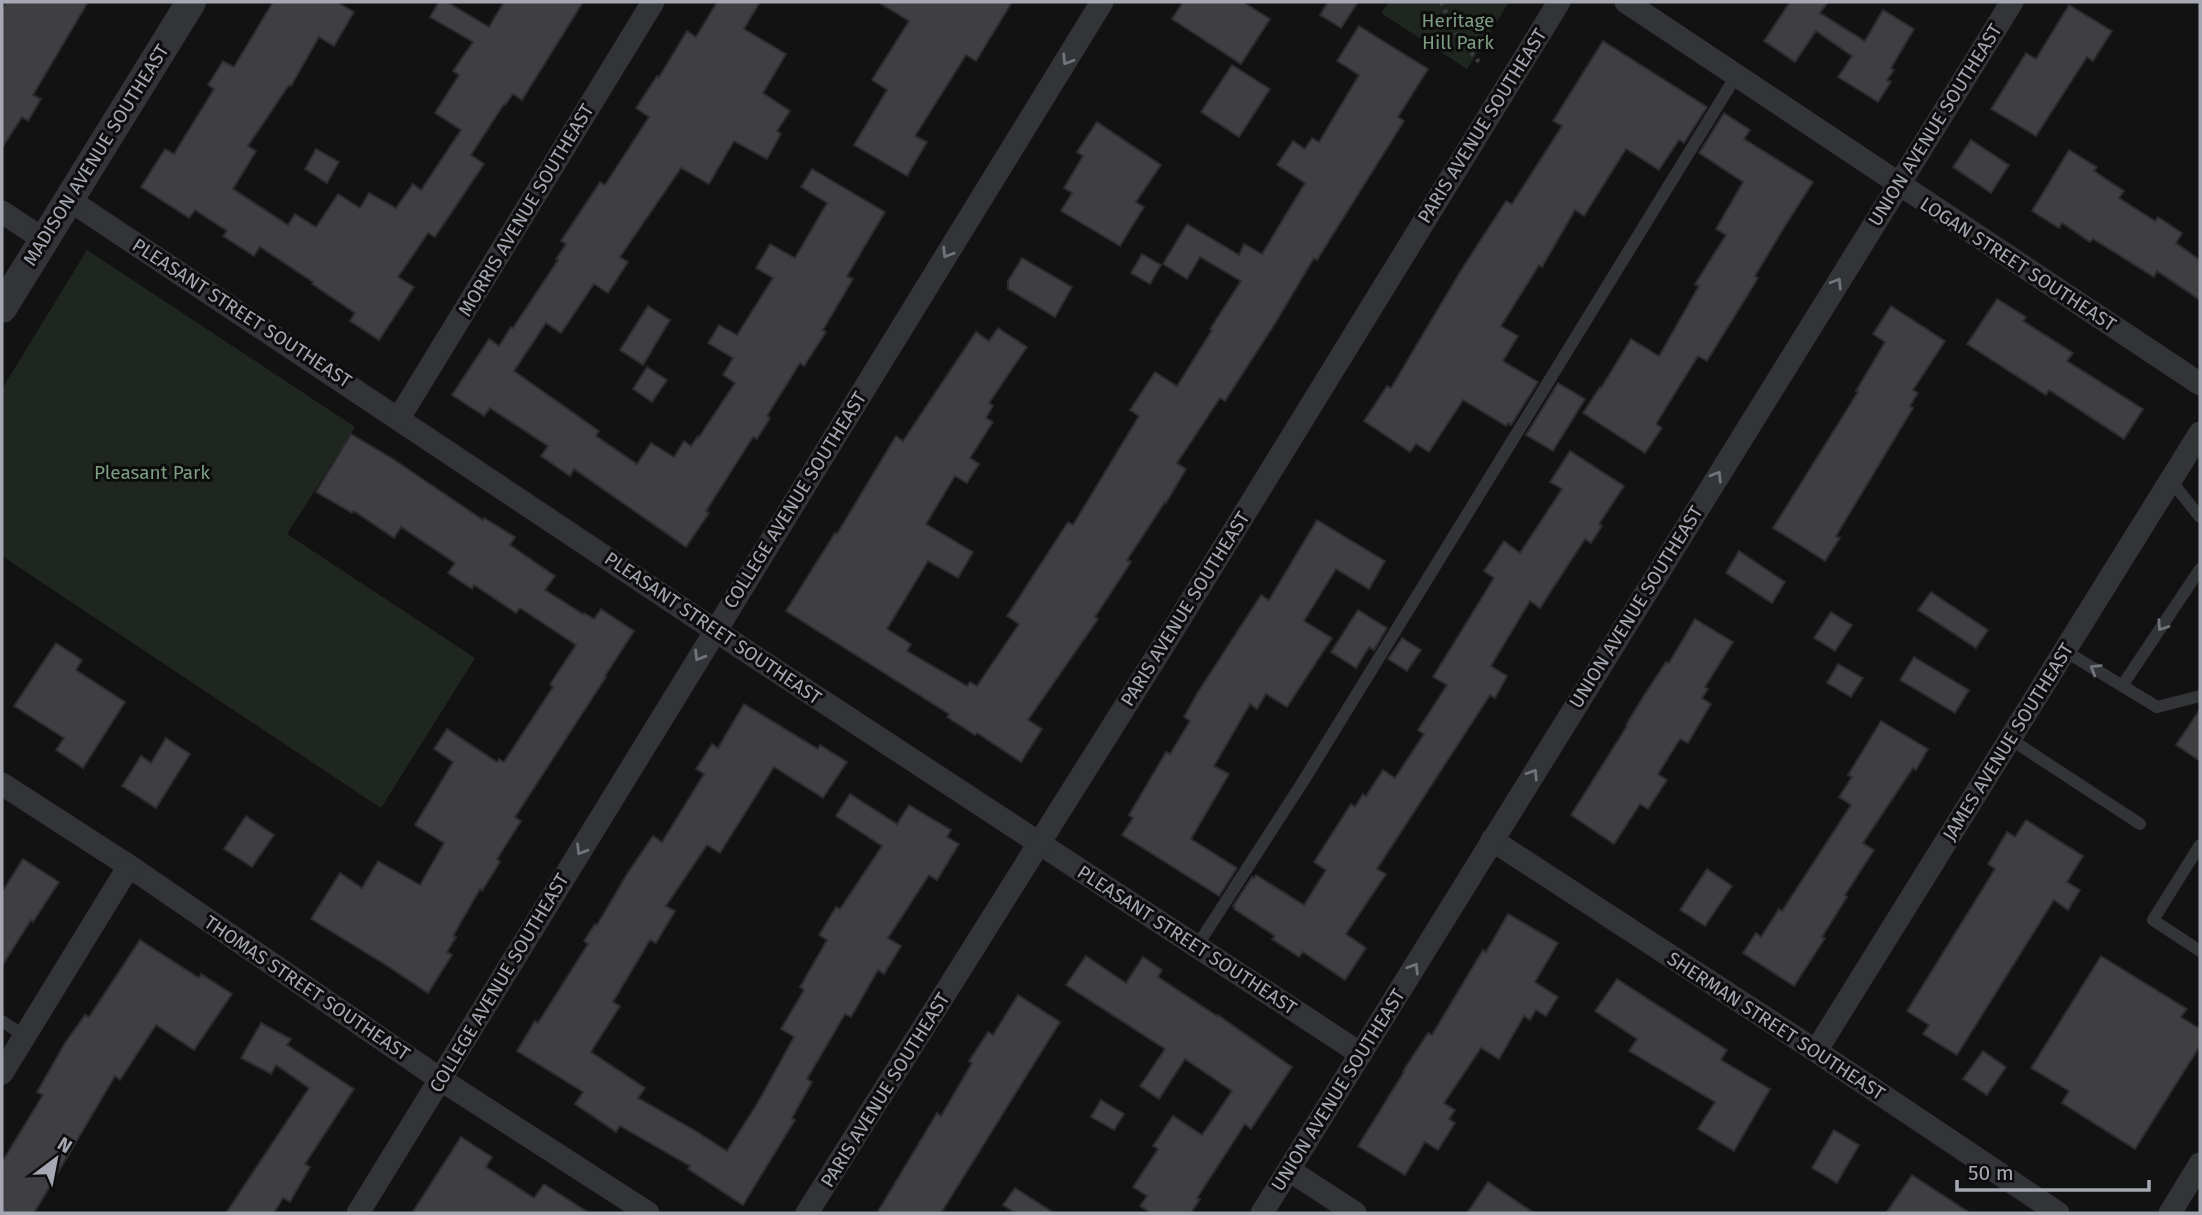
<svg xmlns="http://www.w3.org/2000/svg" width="2202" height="1215" font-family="'Fira Sans',sans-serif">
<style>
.green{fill:#1f2620}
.building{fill:#3f3f43;stroke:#2c2c2f;stroke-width:2}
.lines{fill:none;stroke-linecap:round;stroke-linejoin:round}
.path{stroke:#393a3f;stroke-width:4.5;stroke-dasharray:3.5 5;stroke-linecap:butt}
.service{stroke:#333438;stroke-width:12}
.minor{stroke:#333438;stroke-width:23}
.tertiary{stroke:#333438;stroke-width:30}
.oneway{stroke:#72747c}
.labels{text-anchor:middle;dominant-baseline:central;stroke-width:6;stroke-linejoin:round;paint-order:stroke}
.park-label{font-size:19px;fill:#7d9c81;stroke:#0d0d0e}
.street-label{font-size:19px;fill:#a5a8b3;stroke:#0d0d0e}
</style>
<rect width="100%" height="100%" fill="#121213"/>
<g class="green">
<path d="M1389,2H1509L1467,69L1381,13Z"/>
<path d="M87,250L355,427L287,534L475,658L381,808L2,556V389Z"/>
</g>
<g class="building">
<path d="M6,2H88L33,95L41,99L28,121L22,117L2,148V9Z"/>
<path d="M273,2H337L354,12L334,46L319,37L291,86L289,85L248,146L256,151L233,189L288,225L295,214L316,227L338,194L360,208L369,193L396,208L413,184L421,190L461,130L435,113L459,75L453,71L473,42L430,17L439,2H447L489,27L504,2H583L522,100L513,94L505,105L504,104L471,155L484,164L435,237L428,233L398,277L414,287L379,340L350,321L355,313L312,284L313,282L260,247L254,256L223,236L227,231L195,210L189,218L141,187L165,149L174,154L214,89L208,85L223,61L234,67Z"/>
<path d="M717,2H760L744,29L786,54L763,93L790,111L777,131L781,134L767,159L734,141L709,184L681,168L620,257L628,262L608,293L594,284L561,333L546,323L514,371L599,431L596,436L637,464L651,443L674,457L684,441L691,446L698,436L699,437L735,383L723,375L733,358L708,343L719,325L737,335L773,278L756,268L770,244L795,258L827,203L801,187L812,169L885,212L847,276L853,279L823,330L826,332L804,366L800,363L767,416L770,418L757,439L753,437L706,511L709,513L686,547L574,469L570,476L541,456L548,446L490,408L484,416L452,395L489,339L499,346L511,327L513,328L558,260L556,259L566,244L561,241L600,182L605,185L649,117L636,108L657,76L659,77L687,31L696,37Z"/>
<path d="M878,2H1012L976,61L966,55L915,136L927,142L907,176L854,145L887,90L872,80L909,21Z"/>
<path d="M1183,2H1243L1270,19L1241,64L1172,19Z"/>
<path d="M1328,2H1358L1341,28L1320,15Z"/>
<path d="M1790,2H1828L1820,13L1865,41L1883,10L1914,29L1891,68L1894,70L1887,80L1891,82L1878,102L1838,77L1852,56L1816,31L1795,62L1764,41Z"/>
<path d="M2069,5L2112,31L2093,61L2087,57L2036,136L1991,109L2026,53L2036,59Z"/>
<path d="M1359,26L1428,69L1398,117L1404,121L1317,260L1314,258L1276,322L1225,401L1220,398L1177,463L1186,469L1166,503L1165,502L1127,560L1131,562L1095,617L1098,619L1028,720L1042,729L1021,762L977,733L975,735L947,717L949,714L786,611L835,533L837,534L896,436L903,441L976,332L989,341L998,328L1027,347L989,403L993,406L986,418L993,422L970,458L979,464L967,483L955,476L926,524L973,552L958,578L928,561L887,629L911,644L907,651L967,686L970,682L977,686L1019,624L1007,616L1068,522L1073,525L1139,416L1130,410L1155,372L1177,386L1212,330L1210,329L1241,281L1200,257L1187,279L1163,264L1187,224L1239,255L1244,244L1262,254L1305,183L1277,165L1293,141L1305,149L1312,138L1319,142L1359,75L1337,61Z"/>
<path d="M1603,41L1707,107L1684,143L1679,140L1659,170L1626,149L1584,216L1575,210L1542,267L1539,265L1501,326L1518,336L1503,361L1538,382L1511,425L1508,423L1506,426L1463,400L1429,452L1416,444L1410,452L1364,421L1387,386L1391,388L1460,272L1506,201L1512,204L1562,126L1553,121Z"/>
<path d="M1232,65L1270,89L1239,137L1201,112Z"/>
<path d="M1724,113L1750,130L1744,139L1813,182L1785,226L1755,276L1758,278L1707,361L1698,356L1656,424L1662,428L1645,453L1583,413L1600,387L1601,388L1631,339L1659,356L1699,286L1695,284L1726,235L1716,229L1743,182L1699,153Z"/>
<path d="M1097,122L1161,165L1136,202L1144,207L1120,246L1061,211L1072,193L1064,188L1083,156L1077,152Z"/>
<path d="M1971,140L2009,165L1991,193L1953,167Z"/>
<path d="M316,149L339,162L327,183L305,169Z"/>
<path d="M2069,150L2097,167L2094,171L2124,191L2119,198L2155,221L2158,217L2182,233L2176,243L2200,260V300L2157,271L2154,277L2093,239L2090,242L2062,223L2059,228L2032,211Z"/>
<path d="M1142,254L1161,265L1150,284L1131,273Z"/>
<path d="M1022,258L1072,287L1055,317L1008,289V281Z"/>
<path d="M1997,299L2026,317L2023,321L2073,353L2067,361L2143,409L2124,439L2049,390L2046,395L1967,344Z"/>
<path d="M648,306L670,320L643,365L620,350Z"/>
<path d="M1891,306L1945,341L1913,390L1918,393L1910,406L1913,408L1836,536L1840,538L1825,561L1773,528L1858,392L1856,391L1885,342L1873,334Z"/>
<path d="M647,367L667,380L652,402L633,389Z"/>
<path d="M1558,383L1585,399L1553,451L1526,435Z"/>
<path d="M351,434L393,459L483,520L484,518L515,537L510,545L555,576L545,590L583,614L584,613L594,619L601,609L634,631L605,676L606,677L515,817L521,821L497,859L500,862L482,891L480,889L453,936L456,937L447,952L452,955L428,993L386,965L311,919L340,873L362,888L378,861L420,885L444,843L415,825L453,762L434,749L447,729L497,762L499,759L504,762L553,687L550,684L576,645L520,608L516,613L474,585L472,589L448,573L455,563L401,527L394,538L354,511L352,513L316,492Z"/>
<path d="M1570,451L1624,486L1599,524L1602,526L1591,543L1585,539L1540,608L1530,601L1491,666L1507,676L1495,698L1490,695L1377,869L1386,874L1346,934L1366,948L1345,980L1303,952L1299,957L1272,939L1275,936L1234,909L1235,907L1233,906L1252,877L1254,878L1256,875L1304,905L1326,870L1314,862L1351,804L1355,807L1363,794L1366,796L1383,770L1395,778L1424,734L1418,730L1447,685L1433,677L1494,578L1484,571L1504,541L1520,553L1562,489L1550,482Z"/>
<path d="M1317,520L1385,561L1369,589L1336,569L1304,621L1332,638L1287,707L1266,694L1257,709L1250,704L1214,766L1229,774L1191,839L1237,868L1219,896L1122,835L1133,818L1129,815L1166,752L1170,754L1190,721L1184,717L1198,692L1261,595L1269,600Z"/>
<path d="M1739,551L1785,582L1772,603L1726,573Z"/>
<path d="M1931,592L1988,630L1976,648L1918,610Z"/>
<path d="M1358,610L1387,628L1374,650L1369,647L1356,668L1331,652Z"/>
<path d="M1831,612L1852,625L1835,651L1814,638Z"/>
<path d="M1695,619L1733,642L1705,687L1708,689L1702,698L1711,704L1688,743L1680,739L1658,774L1667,780L1648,809L1640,804L1614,844L1571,815L1627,726L1626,725L1643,697L1666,662L1669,663Z"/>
<path d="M1402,638L1421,650L1407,671L1388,659Z"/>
<path d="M56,643L82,660L76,670L125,702L83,768L56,750L64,738L14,706Z"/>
<path d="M1914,657L1969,690L1955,713L1900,680Z"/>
<path d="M1838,664L1863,678L1851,697L1827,683Z"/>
<path d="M744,704L818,749L820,745L847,762L823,798L774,767L720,853L707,845L666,906L675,911L656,943L650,940L613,1002L620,1006L591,1052L645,1088L638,1098L694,1130L727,1151L757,1104L794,1037L781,1029L804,990L800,987L827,940L819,935L836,907L840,909L882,846L836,816L850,794L897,824L909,805L951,830L947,837L959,844L937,880L929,875L888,938L901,946L884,974L878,970L851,1017L845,1014L807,1079L812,1082L792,1118L795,1120L743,1205L688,1169L690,1166L620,1126L616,1132L575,1104L583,1092L517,1051L535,1021L538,1023L588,944L584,941L595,924L597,925L627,874L653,836L662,842L704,774L696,769L712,744L718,748Z"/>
<path d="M2200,709V761L2176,745Z"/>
<path d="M1881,721L1928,749L1916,770L1913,768L1863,843L1874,850L1845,895L1847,897L1822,937L1825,938L1794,986L1743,953L1756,933L1761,937L1779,909L1782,911L1851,805L1839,797L1852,777L1848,775Z"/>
<path d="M166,738L190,754L156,808L122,786L141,756L151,763Z"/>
<path d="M246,816L274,835L252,867L224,849Z"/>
<path d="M2026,820L2083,856L2067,882L2080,890L2068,910L2054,900L1957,1055L1923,1034L1929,1025L1907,1011L1995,869L1988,864L2007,832L2015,837Z"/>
<path d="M23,859L59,882L33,922L31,920L2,966V892Z"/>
<path d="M1707,869L1732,886L1705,926L1680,910Z"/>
<path d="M1508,914L1558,943L1535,982L1558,997L1546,1016L1536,1010L1530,1020L1524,1016L1499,1059L1481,1048L1444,1103L1455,1110L1449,1119L1455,1123L1438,1150L1425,1142L1405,1175L1358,1146L1404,1072L1403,1071L1428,1033L1432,1035L1483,950L1486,952Z"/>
<path d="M140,940L199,978L201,974L232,994L194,1050L156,1025L120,1080L115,1076L34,1213H2V1162L43,1095L37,1092L65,1043L85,1015L89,1017Z"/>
<path d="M1086,956L1126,983L1143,957L1162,970L1158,977L1217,1016L1218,1015L1292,1067L1251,1129L1245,1124L1197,1198L1200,1199L1191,1213H1151L1140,1206L1147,1196L1133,1187L1158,1149L1153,1146L1173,1116L1202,1135L1232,1091L1185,1059L1159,1099L1140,1086L1165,1049L1066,985Z"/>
<path d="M2101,956L2187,1009L2181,1017L2200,1029V1046L2135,1149L2062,1103L2069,1091L2031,1068Z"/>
<path d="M1617,979L1727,1050L1721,1060L1770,1089L1734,1151L1698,1129L1715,1102L1629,1051L1637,1039L1595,1011Z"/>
<path d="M1018,995L1060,1022L941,1213H877L937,1113L941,1116L972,1063L969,1061L988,1032L993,1035Z"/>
<path d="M261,1023L291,1039L287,1045L354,1089L305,1164L310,1167L290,1202L283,1198L274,1213H226L309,1088L276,1065L271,1074L241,1058Z"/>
<path d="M1983,1051L2006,1067L1987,1095L1963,1079Z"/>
<path d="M1101,1100L1124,1114L1114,1130L1091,1117Z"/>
<path d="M1834,1130L1859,1145L1837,1183L1812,1168Z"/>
<path d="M461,1137L492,1157L486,1167L534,1198L544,1184L589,1213H412Z"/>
<path d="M1912,1175L1970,1213H1886Z"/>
<path d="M1488,1182L1534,1213H1467Z"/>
<path d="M1015,1188L1054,1213H1015L1003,1205Z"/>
</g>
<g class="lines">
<path class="path" d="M1441,2L1458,38L1479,62"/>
<g class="service">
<path d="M2171,481L2200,517"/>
<path d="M2065,651L2157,707L2200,696"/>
<path d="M2122,686L2200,569"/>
<path d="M2010,739L2140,824"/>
<path d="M2200,845L2153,920L2200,951"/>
<path d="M1197,946L1304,780L1736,76"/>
<path d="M2,1021L24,1036"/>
</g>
<g class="minor">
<path d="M1626,2L2200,384"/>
<path d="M68,199L740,647L1361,1054"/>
<path d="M2,212L43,239"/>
<path d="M399,418L653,2"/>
<path d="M2,784L129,866L440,1079L648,1213"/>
<path d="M1492,840L1816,1051L2058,1213"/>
<path d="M1816,1051L2200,433"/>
<path d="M2,1073L129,866"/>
<path d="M1289,1170L1355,1213"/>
<path d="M358,1213L1102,2"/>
<path d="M807,1213L1170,635L1559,2"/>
<path d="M1262,1213L2012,2"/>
<path d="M2170,1213L2200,1164"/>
</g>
<path class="tertiary" d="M2,308L191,2"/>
</g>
<defs><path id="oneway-chevron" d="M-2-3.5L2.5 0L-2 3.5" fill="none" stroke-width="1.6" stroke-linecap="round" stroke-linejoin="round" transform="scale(1.75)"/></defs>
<g class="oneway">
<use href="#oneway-chevron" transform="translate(1067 60) rotate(122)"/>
<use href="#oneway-chevron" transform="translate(947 253) rotate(122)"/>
<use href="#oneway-chevron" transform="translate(1837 283) rotate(-58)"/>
<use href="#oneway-chevron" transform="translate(1717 476) rotate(-58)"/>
<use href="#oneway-chevron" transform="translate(2162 626) rotate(124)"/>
<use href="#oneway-chevron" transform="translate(699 656) rotate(121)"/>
<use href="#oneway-chevron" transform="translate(2095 669) rotate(-148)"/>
<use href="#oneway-chevron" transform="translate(1533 774) rotate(-58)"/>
<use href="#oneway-chevron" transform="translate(581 850) rotate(121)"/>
<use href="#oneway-chevron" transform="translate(1414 968) rotate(-58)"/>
</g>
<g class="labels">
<g class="park-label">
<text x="1458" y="20">Heritage<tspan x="1458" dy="22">Hill Park</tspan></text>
<text x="152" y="472">Pleasant Park</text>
</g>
<g class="street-label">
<text transform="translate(1935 125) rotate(-58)">UNION AVENUE SOUTHEAST</text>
<text transform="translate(1482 126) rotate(-58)">PARIS AVENUE SOUTHEAST</text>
<text transform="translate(96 155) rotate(-58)">MADISON AVENUE SOUTHEAST</text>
<text transform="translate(526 210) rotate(-59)">MORRIS AVENUE SOUTHEAST</text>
<text transform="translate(2018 264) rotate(33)">LOGAN STREET SOUTHEAST</text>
<text transform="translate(242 313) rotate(33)">PLEASANT STREET SOUTHEAST</text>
<text transform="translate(795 500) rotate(-58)">COLLEGE AVENUE SOUTHEAST</text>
<text transform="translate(1636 607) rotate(-58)">UNION AVENUE SOUTHEAST</text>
<text transform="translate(1185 609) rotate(-58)">PARIS AVENUE SOUTHEAST</text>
<text transform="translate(713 628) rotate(34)">PLEASANT STREET SOUTHEAST</text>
<text transform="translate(2008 742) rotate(-58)">JAMES AVENUE SOUTHEAST</text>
<text transform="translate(1187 940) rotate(33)">PLEASANT STREET SOUTHEAST</text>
<text transform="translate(499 983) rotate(-59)">COLLEGE AVENUE SOUTHEAST</text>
<text transform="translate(307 988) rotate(34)">THOMAS STREET SOUTHEAST</text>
<text transform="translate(1776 1026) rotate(33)">SHERMAN STREET SOUTHEAST</text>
<text transform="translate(885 1090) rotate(-58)">PARIS AVENUE SOUTHEAST</text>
<text transform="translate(1338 1090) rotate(-58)">UNION AVENUE SOUTHEAST</text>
</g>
</g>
<rect width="2202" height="1215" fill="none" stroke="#a5a8b3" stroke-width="7"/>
<g transform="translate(56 1159) rotate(32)" stroke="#0d0d0e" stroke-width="5" paint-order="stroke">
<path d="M0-5L12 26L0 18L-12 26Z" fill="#a5a8b3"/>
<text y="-10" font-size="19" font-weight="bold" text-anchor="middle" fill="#a5a8b3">N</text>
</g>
<path d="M1957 1180v10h192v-10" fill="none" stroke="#a5a8b3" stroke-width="3.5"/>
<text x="1968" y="1180" font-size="21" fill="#a5a8b3" stroke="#0d0d0e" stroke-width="5" paint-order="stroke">50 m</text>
</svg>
